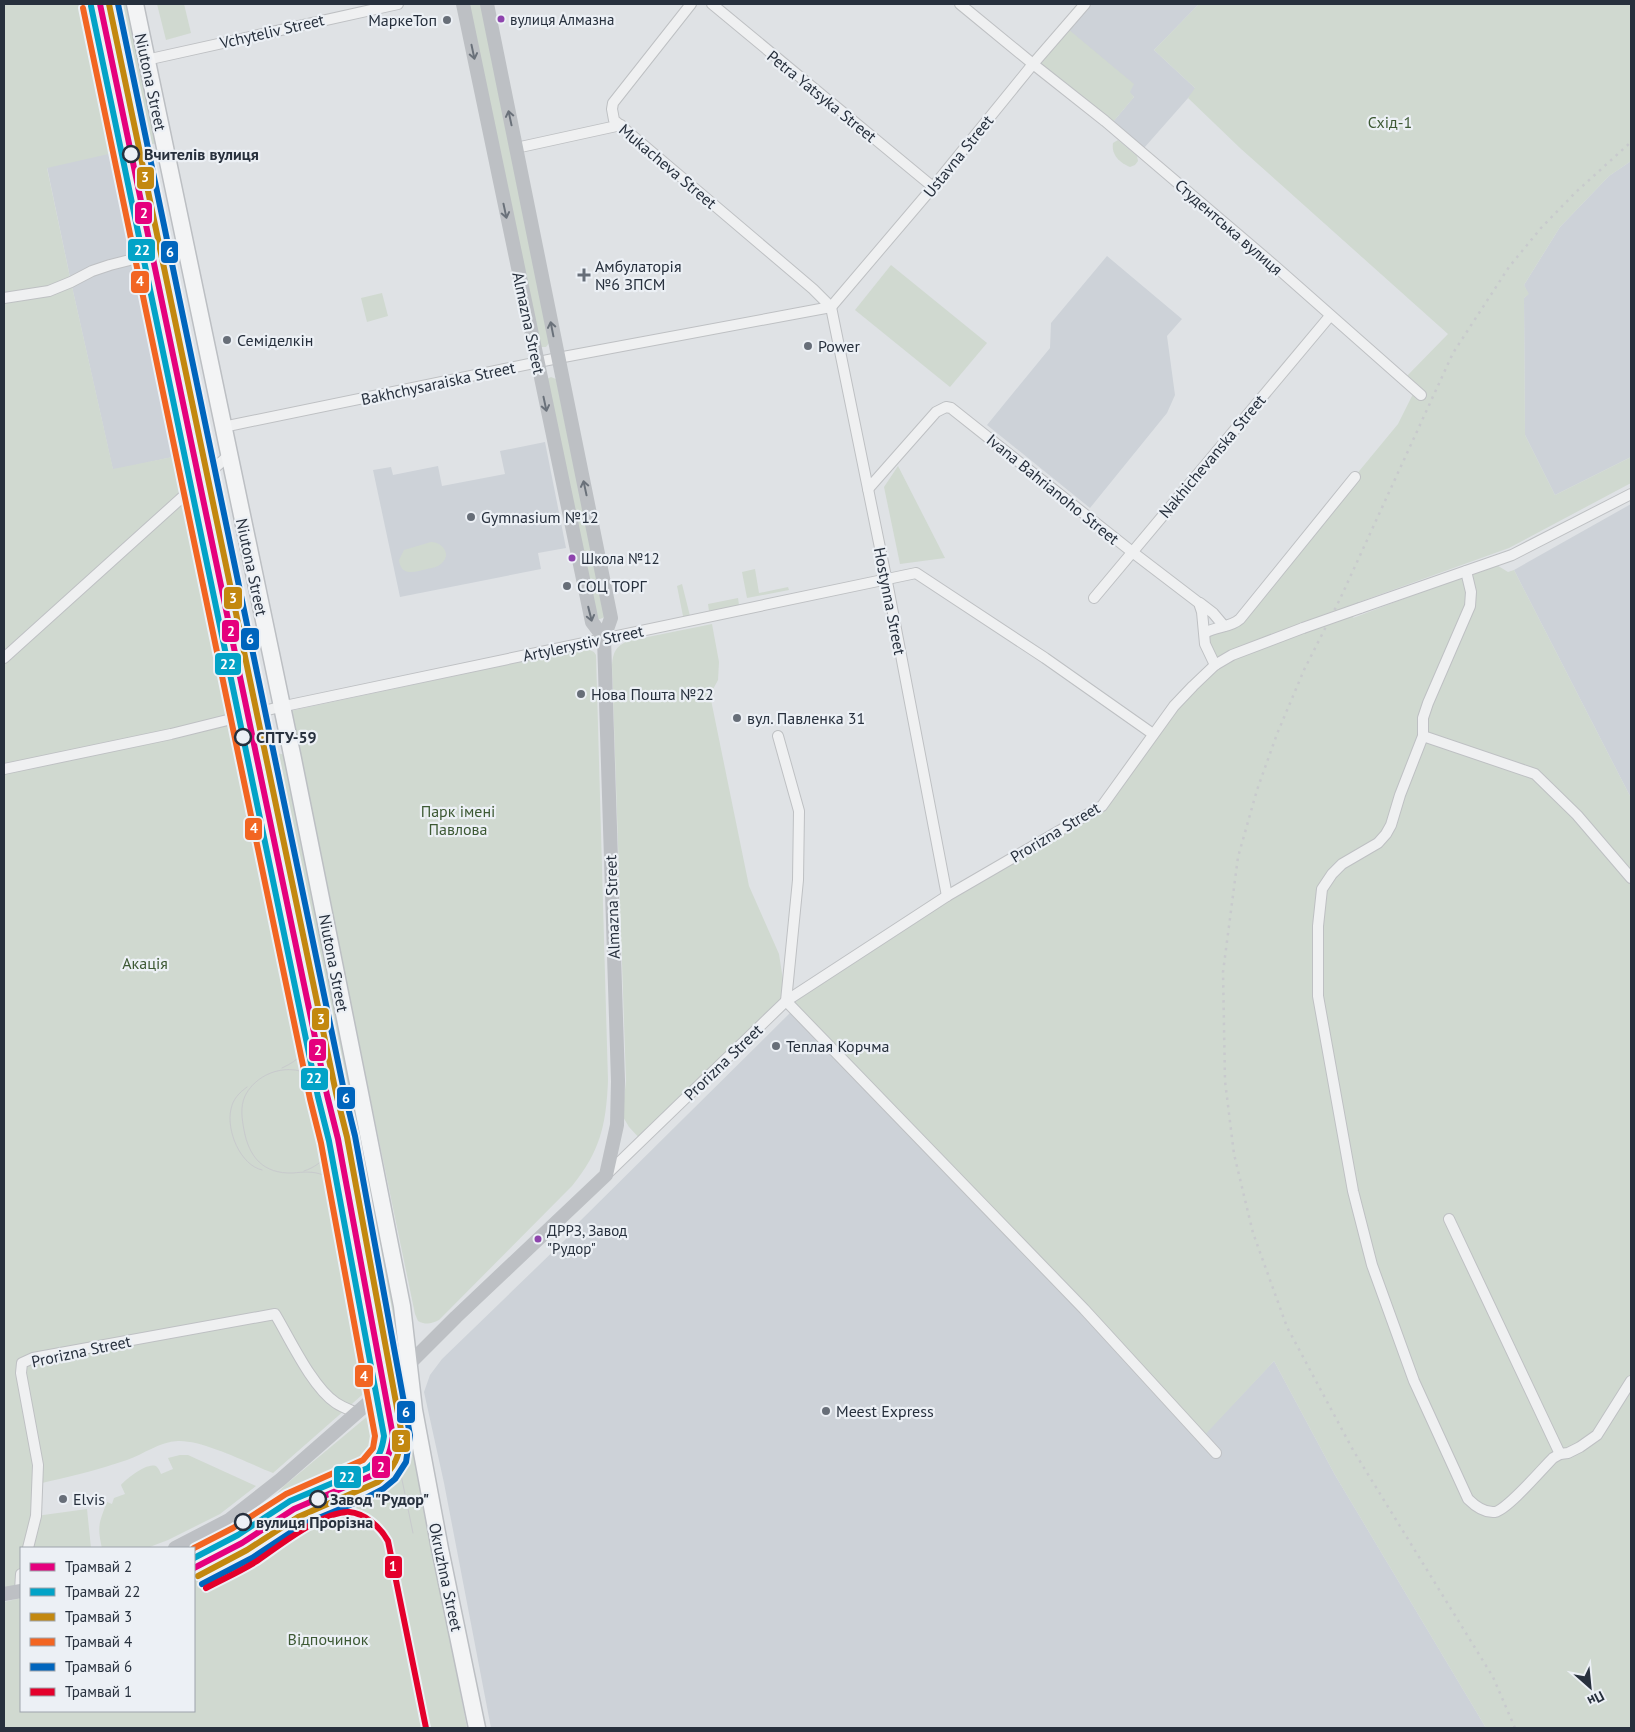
<svg xmlns="http://www.w3.org/2000/svg" width="1635" height="1732" font-family="'PT Sans',sans-serif">
<style>
.built{fill:#cdd2d8}
.green{fill:#d0d9d0}
.lines{fill:none;stroke-linecap:round;stroke-linejoin:round}
.street-casing{stroke:#bec0c3;stroke-width:12}
.primary-casing{stroke:#bcbfc3;stroke-width:19}
.street{stroke:#eff0f1;stroke-width:10}
.secondary{stroke:#bdc0c4;stroke-width:14}
.primary{stroke:#f3f4f5;stroke-width:16}
.tram{stroke:#c8cacd;stroke-width:1}
.rail{stroke:#c8cacd;stroke-width:2.5;stroke-dasharray:2.5 5;stroke-linecap:butt}
.street-bridge-casing{stroke:#bec0c3;stroke-width:12;stroke-linecap:butt}
.street-bridge{stroke:#eff0f1;stroke-width:10}
.tram-1-casing{stroke:#ecf0f5;stroke-width:10}
.tram-2-casing{stroke:#ecf0f5;stroke-width:10}
.tram-3-casing{stroke:#ecf0f5;stroke-width:10}
.tram-4-casing{stroke:#ecf0f5;stroke-width:10}
.tram-5-casing{stroke:#ecf0f5;stroke-width:10}
.tram-6-casing{stroke:#ecf0f5;stroke-width:10}
.tram-1{stroke:#e5007d;stroke-width:6}
.tram-2{stroke:#02a3c7;stroke-width:6}
.tram-3{stroke:#c3880f;stroke-width:6}
.tram-4{stroke:#f26522;stroke-width:6}
.tram-5{stroke:#0065bd;stroke-width:6}
.tram-6{stroke:#e4002b;stroke-width:6}
.oneway{stroke:#6a717a}
.bus-dot{fill:#8e44ad;stroke:#ecf0f5;stroke-width:2}
.poi-dot{fill:#676e78;stroke:#ecf0f5;stroke-width:2}
.stop-dot{fill:#ecf0f5;stroke:#27303d;stroke-width:2.5}
.labels{text-anchor:middle;dominant-baseline:central;stroke-width:4.5;stroke-linejoin:round;paint-order:stroke}
.bus-label{font-size:15px;fill:#27303d;stroke:#ecf0f5;text-anchor:start}
.poi-label{font-size:16px;fill:#27303d;stroke:#ecf0f5;text-anchor:start}
.street-label{font-size:16px;fill:#27303d;stroke:#ecf0f5}
.park-label{font-size:16px;fill:#3d5934;stroke:#ecf0f5}
.stop-label{font-size:16px;font-weight:bold;fill:#27303d;stroke:#ecf0f5;text-anchor:start}
.line-badge{stroke:#ecf0f5;stroke-width:2}
.badge-label{font-size:14px;text-anchor:middle;font-weight:bold;fill:#fff}
</style>
<rect width="100%" height="100%" fill="#dfe2e5"/>
<g class="built">
<path d="M1091,4H1199L1154,50L1196,89L1144,148L1113,122L1134,97L1068,29Z"/>
<path d="M115,152L182,455L113,470L71,282L47,167Z"/>
<path d="M1631,161V457L1555,495L1525,435L1524,298L1528,294L1524,285L1560,227L1609,176Z"/>
<path d="M1107,256L1182,319L1167,336L1175,395L1167,413L1090,508L987,425L1050,348L1051,323Z"/>
<path d="M545,442L566,548L538,553L541,569L400,597L373,470L391,467L393,475L438,466L442,486L505,474L500,451Z"/>
<path d="M1631,504V798L1514,570Z"/>
<path d="M794,1009L1200,1439L1274,1361L1335,1475L1486,1728H491L444,1483L424,1392L430,1375L442,1359L568,1237L577,1224Z"/>
</g>
<g class="green">
<path d="M4,4H129L157,143L47,168L71,282L113,469L182,455L308,1054L324,1055L262,760C269,752 278,752 287,756L395,1296L399,1336L395,1352L387,1368L370,1388L273,1473C248,1463 203,1440 178,1441C159,1442 144,1454 127,1460C98,1470 68,1477 38,1484L36,1516L87,1509L91,1548H21V1591L4,1594Z"/>
<path d="M157,4H184L191,33L166,40Z"/>
<path d="M469,4H481L549,343L546,347H541Z"/>
<path d="M1199,4H1631V161L1609,176L1560,227L1524,285L1529,294L1524,298L1525,435L1555,495L1631,457V483L1509,548L1359,602L1353,618L1495,564L1508,572L1514,570L1631,798V1728H1486L1335,1475L1274,1361L1200,1440L1084,1309L786,1001L642,1141L629,1127L622,1115L626,1081L612,665C613,652 616,646 628,641L712,624L719,662L718,680L710,695L749,886L779,954L786,1000L1102,806L1153,734L1215,666L1205,633L1233,624L1398,424L1415,390L1404,379L1448,334L1240,148L1188,98L1195,88L1154,50Z"/>
<path d="M1068,29L1134,84L1130,92L1134,97L1113,122L1041,64L1042,60Z"/>
<path d="M1118,140L1137,156L1138,161L1135,165L1130,167C1120,163 1111,155 1113,143Z"/>
<path d="M891,265L987,343L950,387L855,310Z"/>
<path d="M382,293L388,316L367,322L361,298Z"/>
<path d="M551,377L556,379L605,617L600,619H597L547,379Z"/>
<path d="M898,466L945,558L900,564L884,487Z"/>
<path d="M431,542C442,542 452,554 442,563C438,567 432,568 427,569C415,572 401,577 399,560L404,550Z"/>
<path d="M755,569L759,593L788,587L789,590L747,598L742,572Z"/>
<path d="M682,584L691,620L684,621L677,586Z"/>
<path d="M738,598L739,605L709,611L708,604Z"/>
<path d="M585,648L594,652L596,655L608,1081C606,1126 600,1151 572,1186L439,1320C431,1324 426,1325 418,1321L415,1314L290,711Z"/>
<path d="M395,1405L401,1407L408,1418L467,1728H4V1602L21,1598V1711H194V1551L200,1548L270,1502L284,1486L375,1410L380,1407Z"/>
<path d="M180,1455H188L256,1486L220,1514L168,1540L147,1548H102C97,1526 99,1523 107,1502L112,1504L114,1498L125,1494L121,1485C126,1479 150,1460 157,1467C159,1469 160,1472 161,1474L173,1469L168,1458Z"/>
</g>
<g class="lines">
<defs>
<g id="street">
<path d="M691,4L613,103L612,109L614,120L813,289L831,307L888,587L947,896"/>
<path d="M712,4L933,187"/>
<path d="M960,4L1033,64L1105,121L1275,266L1421,395"/>
<path d="M146,60L398,4"/>
<path d="M516,148L621,125"/>
<path d="M4,298L49,291L71,282L92,271L110,265L185,246"/>
<path d="M831,307L933,187L1033,64L1085,4"/>
<path d="M223,427L558,358L831,307"/>
<path d="M868,489L936,412L946,407L951,408L1131,551L1199,603L1202,612L1205,644L1215,665"/>
<path d="M1466,571L1471,592L1470,606L1428,703L1423,718V736L1400,795L1391,825L1386,834L1378,843L1342,864L1332,874L1322,889L1318,926V996L1353,1191L1372,1265L1414,1381L1468,1499C1475,1506 1485,1513 1495,1512C1508,1509 1542,1469 1553,1458L1560,1454L1568,1453L1580,1447L1597,1435L1631,1381"/>
<path d="M1094,598L1330,316"/>
<path d="M1200,603L1213,613L1224,626"/>
<path d="M1360,608L1512,555L1631,494"/>
<path d="M1205,633C1216,626 1230,628 1240,619L1355,477"/>
<path d="M4,658L228,456"/>
<path d="M778,736L799,811L798,880L786,1001L1084,1309L1216,1453"/>
<path d="M1423,736L1535,774L1577,815L1631,878"/>
<path d="M4,769L171,734L280,707L916,573L1045,658L1153,734"/>
<path d="M606,1175L786,1001L947,896L1102,806L1174,706L1193,686L1215,665L1232,655L1303,628"/>
<path d="M1449,1219L1560,1454"/>
<path d="M28,1548L36,1516L38,1465L21,1373L22,1363L33,1358L275,1314C290,1339 312,1387 336,1403C342,1407 350,1410 357,1413"/>
<path d="M20,1591L21,1574"/>
</g>
<path id="primary" d="M135,4L293,759L360,1093L402,1306L414,1410L440,1549L477,1728"/>
</defs>
<use href="#street" class="street-casing"/>
<use href="#primary" class="primary-casing"/>
<use href="#street" class="street"/>
<g class="secondary">
<path d="M463,4L592,622L604,638"/>
<path d="M175,1548L229,1520L280,1480L384,1389L456,1317L606,1175L617,1125L618,1081L604,638L611,618L487,4"/>
<path d="M4,1594L21,1591"/>
</g>
<use href="#primary" class="primary"/>
<g class="tram">
<path d="M282,1068C301,1059 306,1052 309,1031"/>
<path d="M247,1087C239,1093 233,1099 231,1109C226,1130 240,1165 262,1170"/>
<path d="M327,1095C312,1058 261,1064 245,1096C240,1107 242,1119 244,1130C249,1157 263,1174 293,1173C302,1172 314,1171 323,1175C332,1180 338,1189 344,1197"/>
<path d="M304,1171C325,1164 334,1149 335,1128"/>
<path d="M393,1436L413,1533"/>
</g>
<path class="rail" d="M1515,1728L1493,1677L1353,1450L1287,1327L1253,1233L1234,1154L1225,1081L1223,972L1238,857L1257,790L1277,734L1304,670L1340,599L1453,353L1509,267L1541,228L1576,192L1631,142"/>
<defs>
<path id="street-bridge" d="M1303,628L1360,608"/>
</defs>
<use href="#street-bridge" class="street-bridge-casing"/>
<use href="#street-bridge" class="street-bridge"/>
<defs>
<path id="tram-1" d="M100,4L327,1095L338,1139L393,1436C390,1455 387,1462 373,1475L294,1509L242,1543L194,1568"/>
<path id="tram-2" d="M91,6L318,1097L329,1141L384,1436C382,1450 379,1458 368,1468L290,1501L238,1535L194,1558"/>
<path id="tram-3" d="M109,4L336,1093L347,1137L402,1435C399,1457 395,1468 378,1482L298,1517L247,1550L198,1576"/>
<path id="tram-4" d="M83,8L310,1099L321,1143L375,1436L373,1448L363,1460L286,1494L233,1528L194,1548"/>
<path id="tram-5" d="M118,4L344,1091L355,1136L410,1435L406,1462L395,1479L383,1489L364,1499L302,1525L252,1558L202,1584"/>
<path id="tram-6" d="M206,1588C223,1579 241,1571 257,1561C279,1546 323,1511 349,1512C365,1513 381,1528 388,1541L426,1728"/>
</defs>
<use href="#tram-1" class="tram-1-casing"/>
<use href="#tram-2" class="tram-2-casing"/>
<use href="#tram-3" class="tram-3-casing"/>
<use href="#tram-4" class="tram-4-casing"/>
<use href="#tram-5" class="tram-5-casing"/>
<use href="#tram-6" class="tram-6-casing"/>
<use href="#tram-1" class="tram-1"/>
<use href="#tram-2" class="tram-2"/>
<use href="#tram-3" class="tram-3"/>
<use href="#tram-4" class="tram-4"/>
<use href="#tram-5" class="tram-5"/>
<use href="#tram-6" class="tram-6"/>
</g>
<defs><path id="oneway-shaft" d="M-6 0H5M1.5-3L5.5 0L1.5 3" fill="none" stroke-width="1.6" stroke-linecap="round" stroke-linejoin="round" transform="scale(1.25)"/></defs>
<g class="oneway">
<use href="#oneway-shaft" transform="translate(473 52) rotate(78)"/>
<use href="#oneway-shaft" transform="translate(510 118) rotate(-102)"/>
<use href="#oneway-shaft" transform="translate(505 211) rotate(78)"/>
<use href="#oneway-shaft" transform="translate(552 329) rotate(-101)"/>
<use href="#oneway-shaft" transform="translate(545 404) rotate(78)"/>
<use href="#oneway-shaft" transform="translate(585 488) rotate(-102)"/>
<use href="#oneway-shaft" transform="translate(590 614) rotate(76)"/>
</g>
<g class="bus-dot">
<circle cx="501" cy="19" r="4.5"/>
<circle cx="572" cy="558" r="4.5"/>
<circle cx="538" cy="1239" r="4.5"/>
</g>
<g class="poi-dot">
<circle cx="447" cy="20" r="5"/>
<path d="M581.5 267.5h5v5h5v5h-5v5h-5v-5h-5v-5h5z"/>
<circle cx="227" cy="340" r="5"/>
<circle cx="808" cy="346" r="5"/>
<circle cx="471" cy="517" r="5"/>
<circle cx="567" cy="586" r="5"/>
<circle cx="581" cy="694" r="5"/>
<circle cx="737" cy="718" r="5"/>
<circle cx="776" cy="1046" r="5"/>
<circle cx="826" cy="1411" r="5"/>
<circle cx="63" cy="1499" r="5"/>
</g>
<g class="stop-dot">
<circle cx="131" cy="154" r="8"/>
<circle cx="243" cy="737" r="8"/>
<circle cx="318" cy="1499" r="8"/>
<circle cx="243" cy="1522" r="8"/>
</g>
<g class="labels">
<g class="bus-label">
<text x="510" y="19">вулиця Алмазна</text>
<text x="581" y="558">Школа №12</text>
<text x="547" y="1230">ДРРЗ, Завод<tspan x="547" dy="18">"Рудор"</tspan></text>
</g>
<g class="poi-label">
<text x="437" y="20" text-anchor="end">МаркеТоп</text>
<text x="595" y="266">Амбулаторія<tspan x="595" dy="18">№6 ЗПСМ</tspan></text>
<text x="237" y="340">Семіделкін</text>
<text x="818" y="346">Power</text>
<text x="481" y="517">Gymnasium №12</text>
<text x="577" y="586">СОЦ ТОРГ</text>
<text x="591" y="694">Нова Пошта №22</text>
<text x="747" y="718">вул. Павленка 31</text>
<text x="786" y="1046">Теплая Корчма</text>
<text x="836" y="1411">Meest Express</text>
<text x="73" y="1499">Elvis</text>
</g>
<g class="street-label">
<text transform="translate(272 31) rotate(-13)">Vchyteliv Street</text>
<text transform="translate(151 82) rotate(78)">Niutona Street</text>
<text transform="translate(822 96) rotate(39)">Petra Yatsyka Street</text>
<text transform="translate(958 156) rotate(-51)">Ustavna Street</text>
<text transform="translate(668 166) rotate(40)">Mukacheva Street</text>
<text transform="translate(1229 227) rotate(41)">Студентська вулиця</text>
<text transform="translate(529 323) rotate(78)">Almazna Street</text>
<text transform="translate(438 383) rotate(-12)">Bakhchysaraiska Street</text>
<text transform="translate(1212 456) rotate(-50)">Nakhichevanska Street</text>
<text transform="translate(1053 489) rotate(39)">Ivana Bahrianoho Street</text>
<text transform="translate(252 567) rotate(78)">Niutona Street</text>
<text transform="translate(890 601) rotate(79)">Hostynna Street</text>
<text transform="translate(583 643) rotate(-12)">Artylerystiv Street</text>
<text transform="translate(1055 832) rotate(-31)">Prorizna Street</text>
<text transform="translate(612 907) rotate(-92)">Almazna Street</text>
<text transform="translate(334 963) rotate(79)">Niutona Street</text>
<text transform="translate(723 1062) rotate(-44)">Prorizna Street</text>
<text transform="translate(81 1351) rotate(-12)">Prorizna Street</text>
<text transform="translate(446 1577) rotate(78)">Okruzhna Street</text>
</g>
<g class="park-label">
<text x="1390" y="122">Схід-1</text>
<text x="458" y="811">Парк імені<tspan x="458" dy="18">Павлова</tspan></text>
<text x="145" y="963">Акація</text>
<text x="328" y="1639">Відпочинок</text>
</g>
<g class="stop-label">
<text x="144" y="154">Вчителів вулиця</text>
<text x="256" y="737">СПТУ-59</text>
<text x="330" y="1499">Завод "Рудор"</text>
<text x="256" y="1522">вулиця Прорізна</text>
</g>
</g>
<g class="line-badge">
<rect x="136" y="166" width="19" height="24" rx="5" fill="#c3880f"/>
<rect x="134" y="201" width="19" height="24" rx="5" fill="#e5007d"/>
<rect x="127" y="238" width="29" height="24" rx="5" fill="#02a3c7"/>
<rect x="160" y="240" width="19" height="24" rx="5" fill="#0065bd"/>
<rect x="130" y="270" width="20" height="24" rx="5" fill="#f26522"/>
<rect x="223" y="586" width="20" height="24" rx="5" fill="#c3880f"/>
<rect x="221" y="619" width="19" height="24" rx="5" fill="#e5007d"/>
<rect x="240" y="627" width="20" height="24" rx="5" fill="#0065bd"/>
<rect x="214" y="652" width="28" height="24" rx="5" fill="#02a3c7"/>
<rect x="244" y="817" width="19" height="24" rx="5" fill="#f26522"/>
<rect x="311" y="1007" width="19" height="24" rx="5" fill="#c3880f"/>
<rect x="308" y="1038" width="19" height="24" rx="5" fill="#e5007d"/>
<rect x="300" y="1067" width="29" height="24" rx="5" fill="#02a3c7"/>
<rect x="336" y="1086" width="20" height="24" rx="5" fill="#0065bd"/>
<rect x="354" y="1364" width="20" height="24" rx="5" fill="#f26522"/>
<rect x="396" y="1400" width="20" height="24" rx="5" fill="#0065bd"/>
<rect x="391" y="1429" width="20" height="24" rx="5" fill="#c3880f"/>
<rect x="371" y="1455" width="20" height="24" rx="5" fill="#e5007d"/>
<rect x="333" y="1465" width="29" height="24" rx="5" fill="#02a3c7"/>
<rect x="384" y="1555" width="19" height="24" rx="5" fill="#e4002b"/>
</g>
<g class="badge-label">
<text x="145" y="182">3</text>
<text x="144" y="218">2</text>
<text x="142" y="255">22</text>
<text x="170" y="257">6</text>
<text x="140" y="286">4</text>
<text x="233" y="603">3</text>
<text x="231" y="636">2</text>
<text x="250" y="644">6</text>
<text x="228" y="669">22</text>
<text x="254" y="833">4</text>
<text x="321" y="1024">3</text>
<text x="318" y="1055">2</text>
<text x="314" y="1083">22</text>
<text x="346" y="1103">6</text>
<text x="364" y="1381">4</text>
<text x="406" y="1417">6</text>
<text x="401" y="1445">3</text>
<text x="381" y="1472">2</text>
<text x="347" y="1482">22</text>
<text x="393" y="1571">1</text>
</g>
<rect width="1635" height="1732" fill="none" stroke="#27303d" stroke-width="10"/>
<rect x="20" y="1547" width="175" height="165" fill="#ecf0f5" stroke="#9da3ab"/>
<rect x="30" y="1563" width="25" height="8" fill="#e5007d" stroke="#9da3ab"/>
<text x="65" y="1572" font-size="15" fill="#27303d">Трамвай 2</text>
<rect x="30" y="1588" width="25" height="8" fill="#02a3c7" stroke="#9da3ab"/>
<text x="65" y="1597" font-size="15" fill="#27303d">Трамвай 22</text>
<rect x="30" y="1613" width="25" height="8" fill="#c3880f" stroke="#9da3ab"/>
<text x="65" y="1622" font-size="15" fill="#27303d">Трамвай 3</text>
<rect x="30" y="1638" width="25" height="8" fill="#f26522" stroke="#9da3ab"/>
<text x="65" y="1647" font-size="15" fill="#27303d">Трамвай 4</text>
<rect x="30" y="1663" width="25" height="8" fill="#0065bd" stroke="#9da3ab"/>
<text x="65" y="1672" font-size="15" fill="#27303d">Трамвай 6</text>
<rect x="30" y="1688" width="25" height="8" fill="#e4002b" stroke="#9da3ab"/>
<text x="65" y="1697" font-size="15" fill="#27303d">Трамвай 1</text>
<g transform="translate(1590 1687) rotate(153)" stroke="#ecf0f5" stroke-width="4" paint-order="stroke">
<path d="M0-4L9 19L0 12L-9 19Z" fill="#27303d"/>
<text y="-8" font-size="14" font-weight="bold" text-anchor="middle" fill="#27303d">Пн</text>
</g>
</svg>
